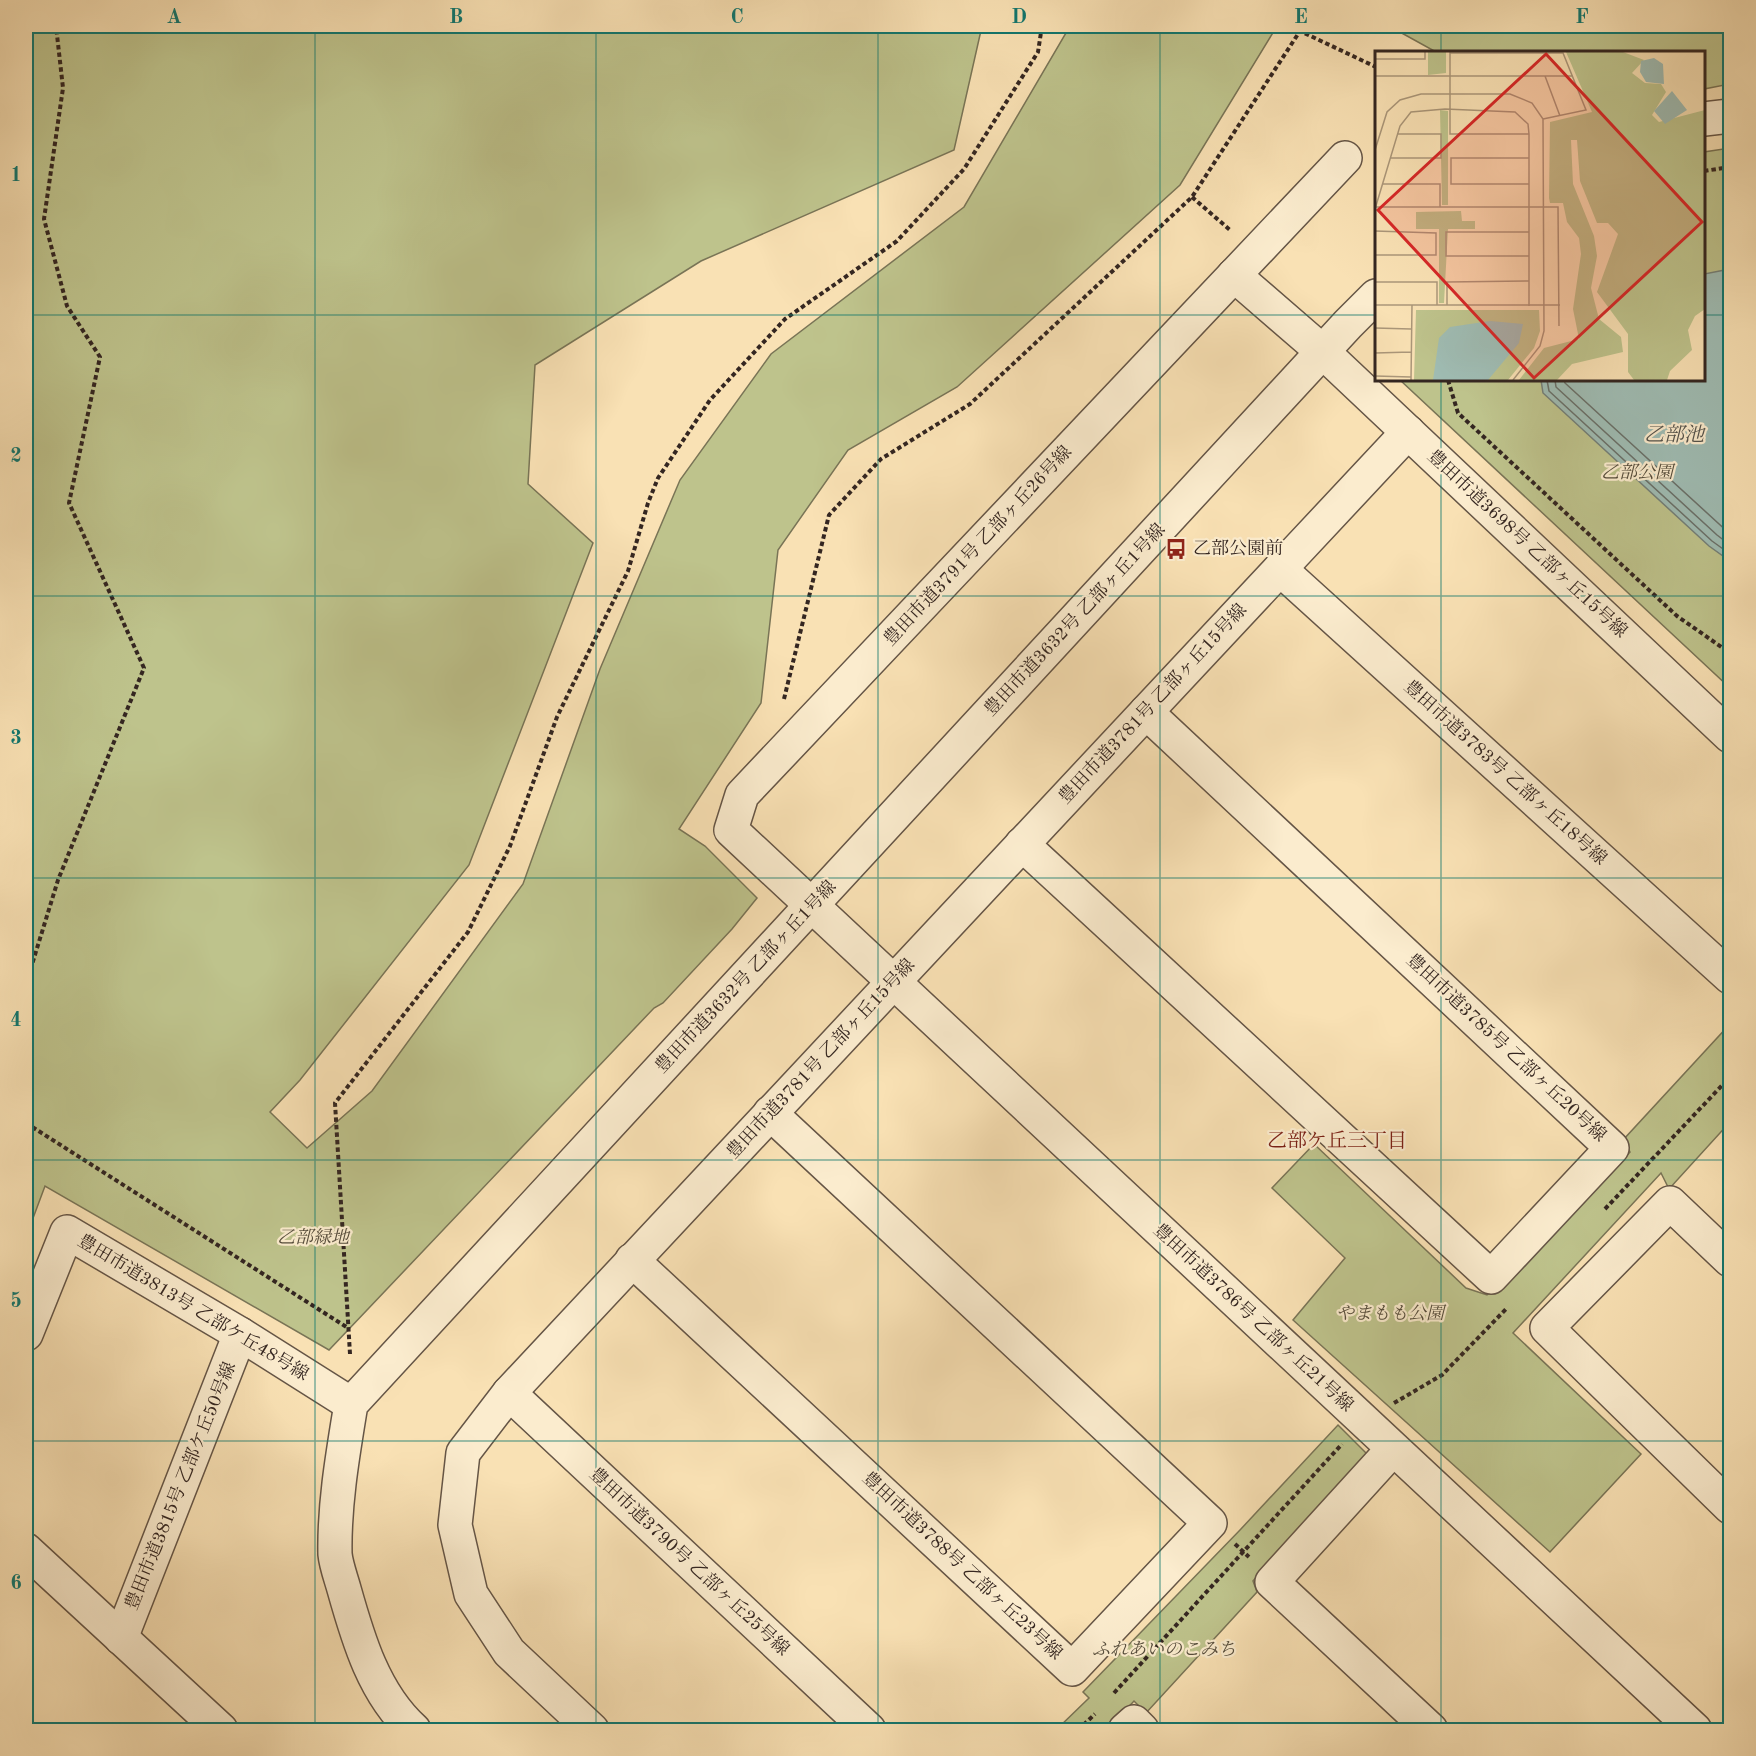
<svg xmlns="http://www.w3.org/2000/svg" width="1756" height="1756" font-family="'Old Standard TT','Noto Serif JP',serif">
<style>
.green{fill:#bec38c;stroke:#797456;stroke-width:1.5}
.water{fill:#9fbcb3;stroke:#748079;stroke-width:1.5}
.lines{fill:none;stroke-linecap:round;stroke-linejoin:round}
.shore{stroke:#6a716a;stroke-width:1.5}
.minor-casing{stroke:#655546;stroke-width:36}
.tertiary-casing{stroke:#655546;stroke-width:36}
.path{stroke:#342621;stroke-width:4;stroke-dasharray:4.5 3;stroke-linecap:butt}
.minor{stroke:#fbecce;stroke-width:33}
.tertiary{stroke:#fbecce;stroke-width:33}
.grid{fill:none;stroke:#0f766e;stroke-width:1.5;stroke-opacity:0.55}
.labels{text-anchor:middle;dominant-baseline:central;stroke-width:4.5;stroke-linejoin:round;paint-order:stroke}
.park-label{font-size:18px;font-style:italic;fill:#564d3c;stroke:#fbecce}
.street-label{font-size:18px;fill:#342621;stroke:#fbecce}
.poi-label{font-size:18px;fill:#342621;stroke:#fbecce;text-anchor:start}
.water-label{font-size:20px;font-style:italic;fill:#54534d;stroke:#fbecce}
.neighbourhood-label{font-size:20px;fill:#7a1f14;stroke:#fbecce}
.inset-road{fill:none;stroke:#aa9679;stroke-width:1.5}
.view{fill:#d62828;fill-opacity:0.15;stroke:#d62828;stroke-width:3}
.inset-edge{fill:none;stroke:#342621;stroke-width:3}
.neatline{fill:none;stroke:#0f766e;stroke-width:2}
.grid-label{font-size:20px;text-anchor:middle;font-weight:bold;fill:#0f766e}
</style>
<rect width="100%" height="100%" fill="#f9e1b4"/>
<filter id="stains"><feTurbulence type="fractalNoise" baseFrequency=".00333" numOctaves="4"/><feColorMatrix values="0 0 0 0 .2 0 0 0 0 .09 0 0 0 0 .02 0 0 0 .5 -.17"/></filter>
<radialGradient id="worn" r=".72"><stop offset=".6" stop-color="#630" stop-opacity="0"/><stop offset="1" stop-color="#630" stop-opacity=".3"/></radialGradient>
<g class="green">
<path d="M26,26H982L954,150L701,261L535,365L528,484L593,543L469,865L300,1080L270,1112L307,1148L372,1091L523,884L600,669L680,480L771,354L964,207L1070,26H1277L1180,185L957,387L848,450L778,550L761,703L679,829L705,846L757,898L732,929L663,1003L654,1008L329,1350L45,1186L26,1237Z"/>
<path d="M1389,26H1730V84L1704,89V52H1436Z"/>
<path d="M1730,148V688L1400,380H1704V152Z"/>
<path d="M1730,1024V1122L1669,1189L1661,1173L1513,1333L1641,1454L1550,1552L1293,1320L1345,1258L1272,1188L1314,1144L1466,1288L1487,1295L1630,1152L1624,1139Z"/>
<path d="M1338,1425L1368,1455L1253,1581L1257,1592L1146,1713L1134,1701L1107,1730H1056L1089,1698L1083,1692L1240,1530Z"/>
</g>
<path class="water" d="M1730,269V561L1709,546L1543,393L1541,380H1704V274Z"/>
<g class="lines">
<g class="shore">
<path d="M1547,380L1549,391L1712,541L1730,554"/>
<path d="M1555,380L1556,387L1717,535L1730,545"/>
<path d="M1564,380L1565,383L1730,534"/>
</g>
<defs>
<g id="minor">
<path d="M1345,158L742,795L731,830L1695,1730"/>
<path d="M1234,275L1323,352L1730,736"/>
<path d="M1280,569L1730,977"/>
<path d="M1022,844L1491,1277L1612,1148L1146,712"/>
<path d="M632,1260L1072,1669L1210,1523L770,1113"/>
<path d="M1730,1260L1670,1203L1547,1328L1730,1507"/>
<path d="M26,1334L67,1232L240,1334L351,1404"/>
<path d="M509,1393L869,1730"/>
<path d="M1393,1449L1272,1582L1431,1730"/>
<path d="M26,1550L221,1730"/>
<path d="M121,1638L240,1334"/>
<path d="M592,1730L509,1652L471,1594L455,1525L463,1453L509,1393L1408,432"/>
<path d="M1125,1730L1134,1722L1142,1730"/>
</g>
<g id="tertiary">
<path d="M1704,119L1730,116"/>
<path d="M414,1730C374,1694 358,1639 344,1589C341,1578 336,1565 335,1554C334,1504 343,1453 351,1404L1348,324L1376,296"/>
</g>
</defs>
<use href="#minor" class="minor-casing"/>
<use href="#tertiary" class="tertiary-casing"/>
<g class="path">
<path d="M1296,26L1300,31"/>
<path d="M1704,171L1730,167"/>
<path d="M1192,197L1230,230"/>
<path d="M1448,380L1458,413L1677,616L1730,653"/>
<path d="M784,699L829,515L881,459L970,404L1192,197L1300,31L1376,67"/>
<path d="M26,984L58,880L144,668L69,503L100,357L67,306L44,219L63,88L56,26"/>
<path d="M26,1123L348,1328"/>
<path d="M1605,1209L1730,1077"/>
<path d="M350,1354L335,1103L468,932L510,846L557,717L628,571L648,503L658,478L710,400L785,319L897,241L964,169L1038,52L1042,26"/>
<path d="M1394,1403L1442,1375L1507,1308"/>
<path d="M1235,1544L1249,1557"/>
<path d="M1114,1693L1342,1444"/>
<path d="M1078,1730L1095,1714"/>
</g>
<use href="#minor" class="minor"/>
<use href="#tertiary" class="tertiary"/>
</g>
<path class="grid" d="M315,26V1730M596,26V1730M878,26V1730M1160,26V1730M1441,26V52M26,315H1376M1704,315H1730M1441,380V1730M26,596H1730M26,878H1730M26,1160H1730M26,1441H1730"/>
<defs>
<symbol id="bus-bare" viewBox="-9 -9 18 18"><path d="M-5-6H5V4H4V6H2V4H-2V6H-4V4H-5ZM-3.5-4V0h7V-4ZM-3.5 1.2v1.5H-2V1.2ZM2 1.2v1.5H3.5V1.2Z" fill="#8f2418" stroke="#fbecce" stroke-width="2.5" paint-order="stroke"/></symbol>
</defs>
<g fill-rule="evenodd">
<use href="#bus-bare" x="1161" y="534" width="30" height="30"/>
</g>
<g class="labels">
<g class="park-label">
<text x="1637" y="473">乙部公園</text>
<text x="313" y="1238">乙部緑地</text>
<text x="1390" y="1314">やまもも公園</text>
<text x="1164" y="1650">ふれあいのこみち</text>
</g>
<g class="street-label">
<text transform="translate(1527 544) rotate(43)">豊田市道3698号 乙部ヶ丘15号線</text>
<text transform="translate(978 546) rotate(-47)">豊田市道3791号 乙部ヶ丘26号線</text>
<text transform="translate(1075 620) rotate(-47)">豊田市道3632号 乙部ヶ丘1号線</text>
<text transform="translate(1153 704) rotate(-47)">豊田市道3781号 乙部ヶ丘15号線</text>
<text transform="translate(1505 773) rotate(42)">豊田市道3783号 乙部ヶ丘18号線</text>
<text transform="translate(746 977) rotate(-47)">豊田市道3632号 乙部ヶ丘1号線</text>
<text transform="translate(1506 1048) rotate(43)">豊田市道3785号 乙部ヶ丘20号線</text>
<text transform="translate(821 1059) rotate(-47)">豊田市道3781号 乙部ヶ丘15号線</text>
<text transform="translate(193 1308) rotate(31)">豊田市道3813号 乙部ケ丘48号線</text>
<text transform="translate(1253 1318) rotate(43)">豊田市道3786号 乙部ヶ丘21号線</text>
<text transform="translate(181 1486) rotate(-68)">豊田市道3815号 乙部ケ丘50号線</text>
<text transform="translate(689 1562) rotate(43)">豊田市道3790号 乙部ヶ丘25号線</text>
<text transform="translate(962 1566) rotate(43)">豊田市道3788号 乙部ヶ丘23号線</text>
</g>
<g class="poi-label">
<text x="1193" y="549">乙部公園前</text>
</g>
<g class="water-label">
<text x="1674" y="436">乙部池</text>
</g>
<g class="neighbourhood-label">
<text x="1337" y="1142">乙部ケ丘三丁目</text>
</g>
</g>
<g transform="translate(1375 51)">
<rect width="330" height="330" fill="#f9e1b4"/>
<path d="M53,1H71V22L53,24ZM191,1H248L269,9L257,22L270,32L286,33L291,41L277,64L284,71L330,59V258L320,265L313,279L317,299L295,320L292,329H259L253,321V283L222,241L243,183L233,172H222L205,130L202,89H196L198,133L219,185L222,205L216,237L224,268L246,286L248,301L197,313L182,329H144L169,297L204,288L198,258L206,203L204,187L192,171L188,152H175L174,147L175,71L217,61ZM65,59L73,60V154H67ZM86,160L87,170H100V178H73L69,252H64V178H41V161ZM41,259H164L165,280L159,297L133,329H39Z" fill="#bec38c"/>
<path d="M279,7L288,13L289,33L271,31L265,21L266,10ZM297,40L312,59L290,73L279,60ZM115,270L148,273L144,292L113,329H58L64,287L75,276Z" fill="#9fbcb3"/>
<path class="inset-road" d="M75,1V83H154M75,2H188L211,59L168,68M0,8H50V1M0,25H198M170,25L185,65M0,99L12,61L25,49L46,43H135L157,52L168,68L169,280L165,295L138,329M15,107H66V83H22M7,133H65V156M154,133H76V107H154M0,156H183L184,275M0,158L25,75L36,61L70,58L140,61L153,73L154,83V255M0,180L61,182V204H0M154,205H71V181H154M0,231H62V254M0,254H185M72,254V231L154,230M0,277L36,278M0,302L36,301M0,325L36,326M36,329L37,254"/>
<path class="view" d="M171,3L327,171L159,327L3,159Z"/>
<rect width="330" height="330" class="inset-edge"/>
</g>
<rect width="1756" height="1756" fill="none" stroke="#f9e1b4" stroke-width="66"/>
<rect x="33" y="33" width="1690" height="1690" class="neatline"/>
<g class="grid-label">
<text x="174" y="23">A</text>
<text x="456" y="23">B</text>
<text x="737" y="23">C</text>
<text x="1019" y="23">D</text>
<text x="1301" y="23">E</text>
<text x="1582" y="23">F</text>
<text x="16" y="181">1</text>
<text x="16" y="462">2</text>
<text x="16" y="744">3</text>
<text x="16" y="1026">4</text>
<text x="16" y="1307">5</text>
<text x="16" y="1589">6</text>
</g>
<rect width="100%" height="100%" filter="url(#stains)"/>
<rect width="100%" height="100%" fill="url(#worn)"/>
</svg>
